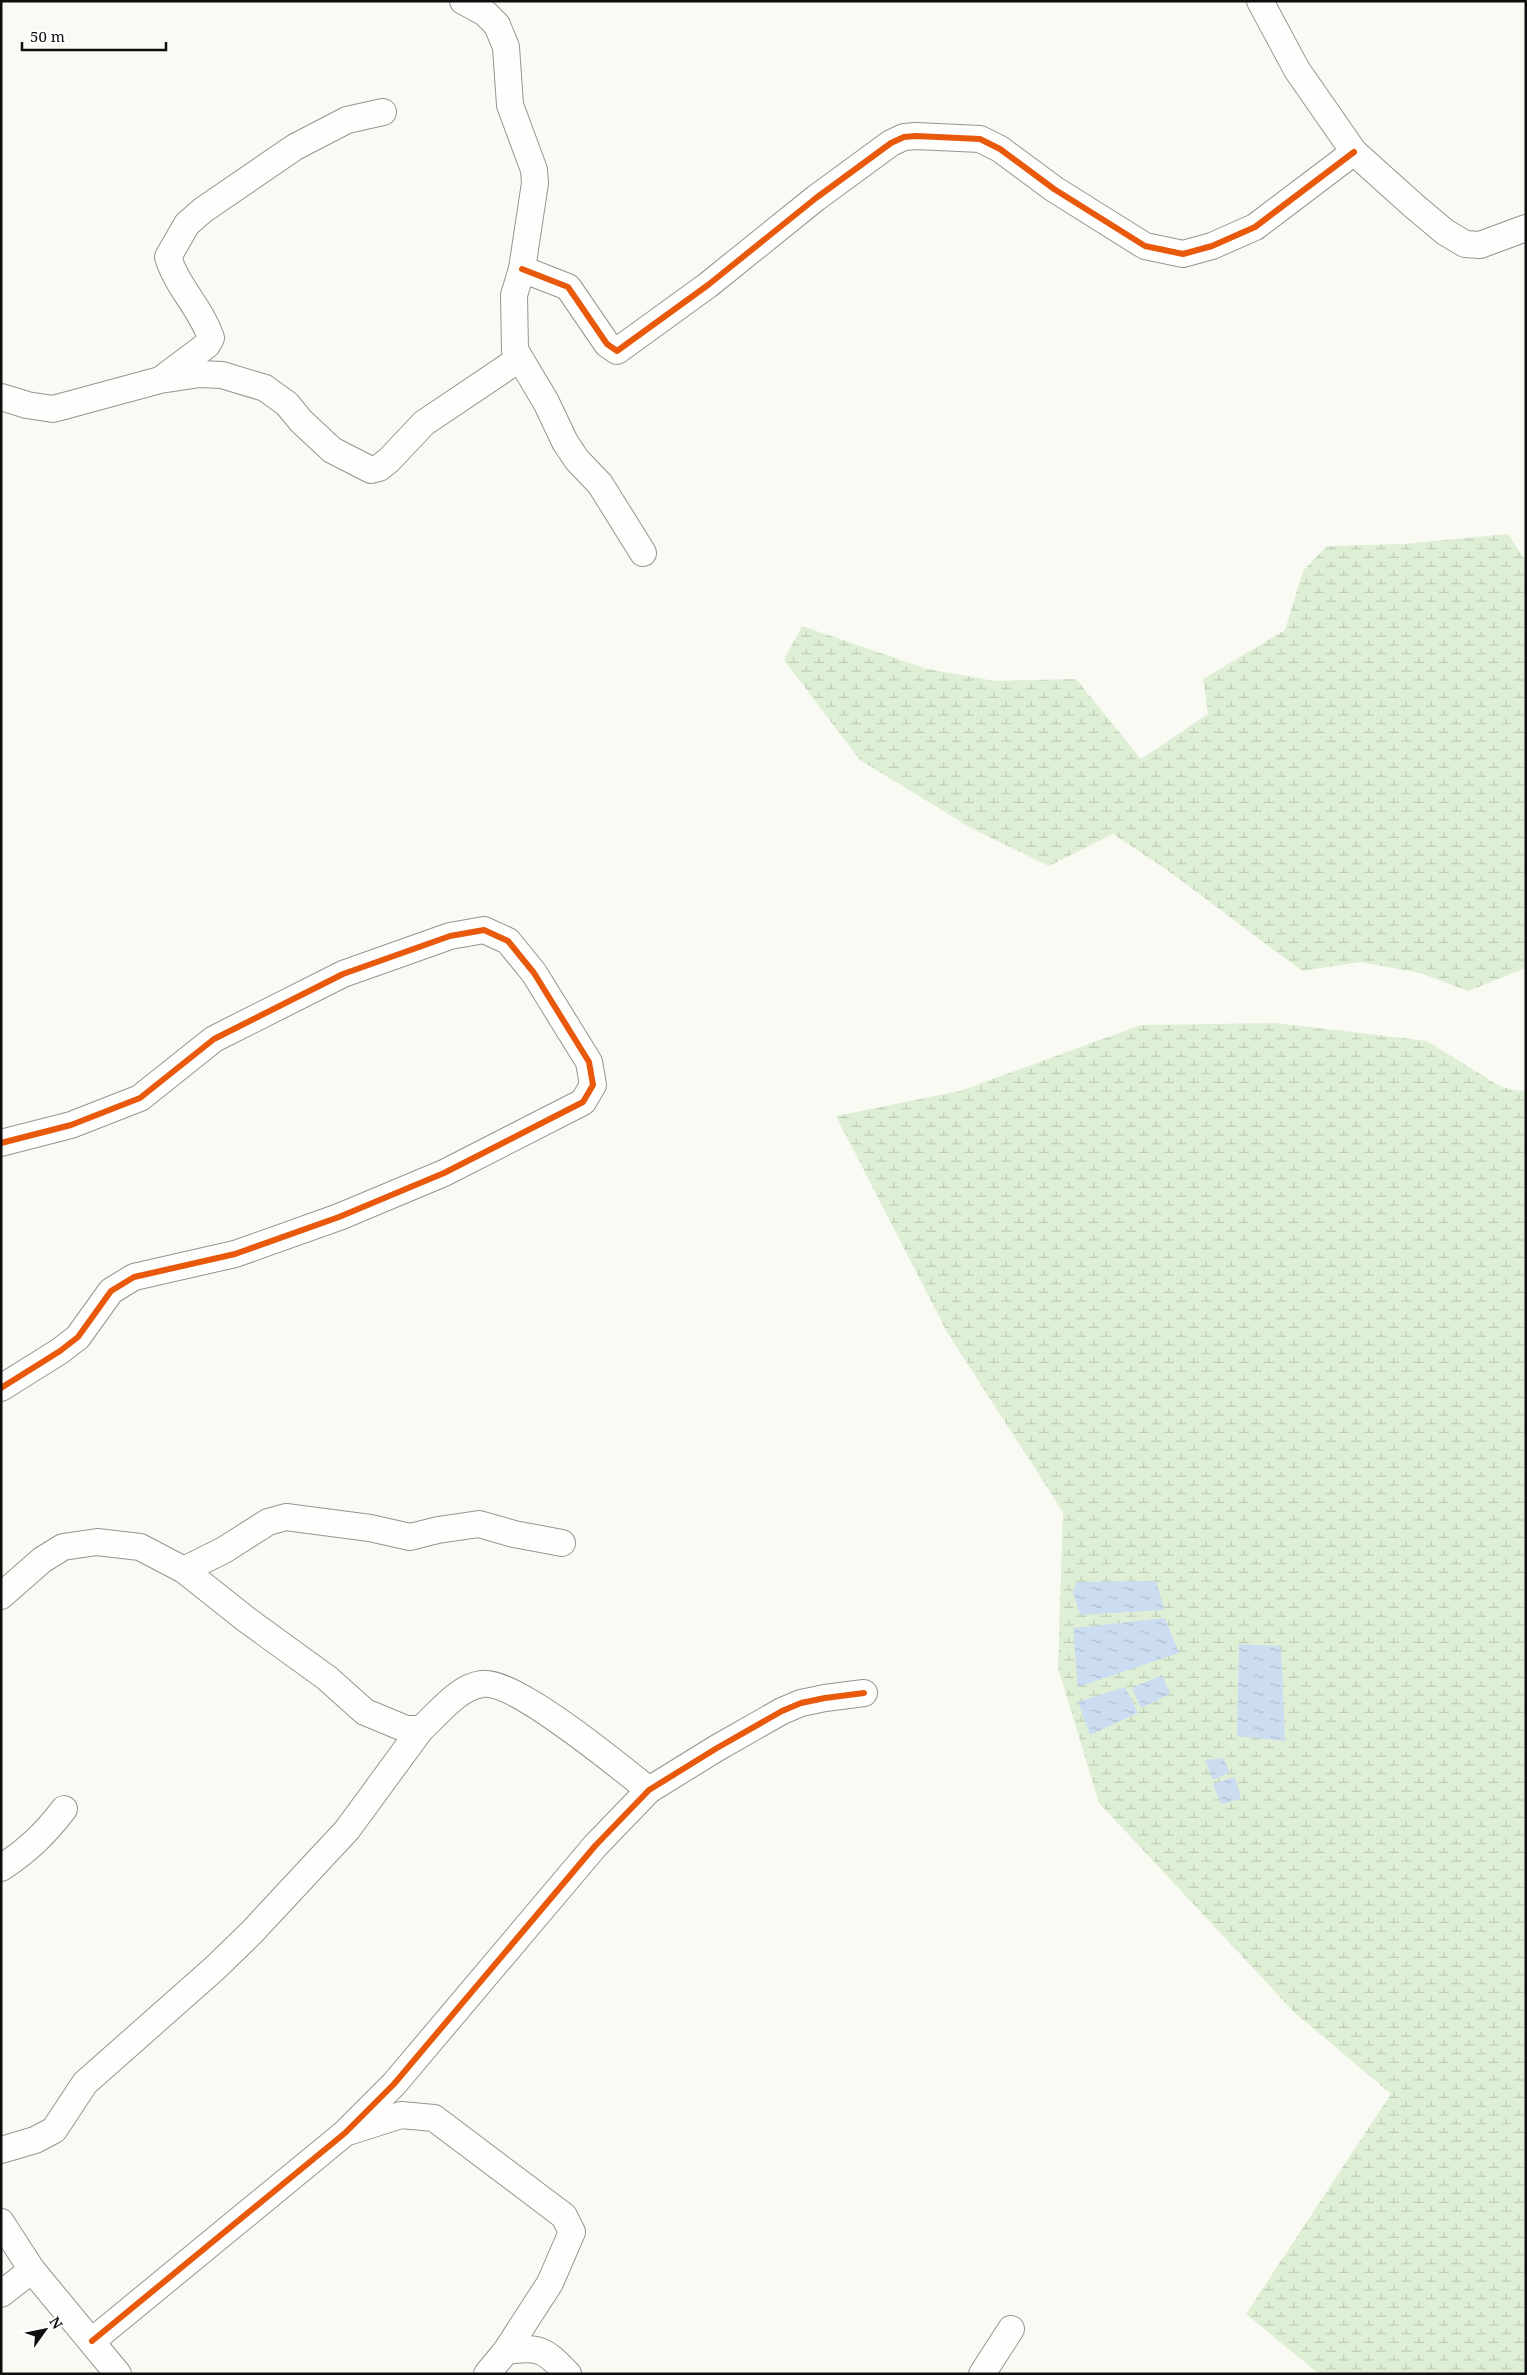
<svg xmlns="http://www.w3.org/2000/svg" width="1527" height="2375" font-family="'Noto Serif',serif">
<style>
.wetland{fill:url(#wetland-marsh)}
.water{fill:url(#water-ripples)}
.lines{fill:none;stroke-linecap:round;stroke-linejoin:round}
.minor-casing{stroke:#949492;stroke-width:28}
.minor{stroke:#fefefd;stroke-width:26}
.cycleway-casing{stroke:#fff;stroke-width:9}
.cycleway{stroke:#e8590c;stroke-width:6}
</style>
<defs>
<pattern id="wetland-marsh" width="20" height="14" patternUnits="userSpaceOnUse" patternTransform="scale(1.25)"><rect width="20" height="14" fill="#dfefd5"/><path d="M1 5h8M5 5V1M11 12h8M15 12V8" fill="none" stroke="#beccb6"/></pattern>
<pattern id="water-ripples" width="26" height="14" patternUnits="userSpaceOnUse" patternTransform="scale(1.25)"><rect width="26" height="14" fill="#ccddf2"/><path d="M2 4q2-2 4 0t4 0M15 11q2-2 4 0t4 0" fill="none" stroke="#aebcce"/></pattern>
</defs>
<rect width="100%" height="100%" fill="#fafaf4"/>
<g class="wetland">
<path d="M1508,534L1526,561V968L1468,991L1420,973L1360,962L1302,971L1170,872L1113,834L1049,866L971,828L860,760L784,660L802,626L927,669L995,681L1076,679L1141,759L1208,714L1203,679L1285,630L1303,571L1327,546L1404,544Z"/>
<path d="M1276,1023L1427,1041L1501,1087L1526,1092V2374H1319L1246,2314L1391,2094L1295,2013L1099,1803L1058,1668L1063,1512L947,1332L836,1116L960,1091L1141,1025Z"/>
</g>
<g class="water">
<path d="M1156,1581L1164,1610L1080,1615L1073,1592L1077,1582Z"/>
<path d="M1165,1618L1179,1653L1078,1687L1073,1628Z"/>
<path d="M1239,1644L1281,1646L1285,1741L1237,1736Z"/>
<path d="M1162,1675L1170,1694L1141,1708L1132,1688Z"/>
<path d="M1125,1687L1138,1713L1090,1735L1078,1702Z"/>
<path d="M1223,1758L1230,1772L1213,1780L1205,1760Z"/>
<path d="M1235,1777L1241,1799L1221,1804L1213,1784Z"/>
</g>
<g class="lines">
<defs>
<g id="minor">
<path d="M463,1L485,13L497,25L506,47L510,105L534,170L535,183L522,269L514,295L515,350L546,402L565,442L577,460L600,484L643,553"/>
<path d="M1260,1L1297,70L1354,152L1414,206L1445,232L1465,244L1480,245L1526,228"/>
<path d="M522,269L568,287L607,344L617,351L708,285L816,198L891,143L904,137L916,136L980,139L1000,149L1054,189L1145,246L1183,254L1212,246L1255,227L1354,152"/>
<path d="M163,378L207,345L211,338C201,308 177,287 168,257L187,224L203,210L295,147L347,120L383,112"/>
<path d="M1,397L27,405L53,409L160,380L200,374L222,375L265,388L287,404L301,421L332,450L371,470L379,468L389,460L424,423L519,359"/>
<path d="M1,1143L71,1125L140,1098L214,1039L343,974L450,936L484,930L508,941L534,973L589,1062L593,1085L583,1102L444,1173L339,1217L235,1254L134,1277L111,1291L78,1337L60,1351L1,1388"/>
<path d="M184,1570L224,1550L268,1522L286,1517L370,1528L410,1537L438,1530L479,1524L514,1534L562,1543"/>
<path d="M1,1596L42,1560L63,1547L97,1542L140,1547L184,1570L247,1620L327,1678L365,1712L406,1729H421C438,1714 458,1687 482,1684C514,1679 620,1767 649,1790"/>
<path d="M1,1868C27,1851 45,1834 64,1809"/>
<path d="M351,2131L401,2115L434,2118L564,2216L572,2232L550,2283L506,2351"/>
<path d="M1,2150L35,2140L54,2130L85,2083L215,1968L252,1932L347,1830L421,1729"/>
<path d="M1,2222L32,2270L118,2374"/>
<path d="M1,2294L32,2270"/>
<path d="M92,2341L345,2133L394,2084L595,1846L649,1790L717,1748L782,1711L801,1703L825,1698L864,1693"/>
<path d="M487,2374L506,2351C540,2346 545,2350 568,2374"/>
<path d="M982,2374L1011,2329"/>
</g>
</defs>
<use href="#minor" class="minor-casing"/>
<use href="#minor" class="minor"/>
<defs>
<g id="cycleway">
<path d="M522,269L568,287L607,344L617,351L708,285L816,198L891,143L904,137L916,136L980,139L1000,149L1054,189L1145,246L1183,254L1212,246L1255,227L1354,152"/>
<path d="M1,1143L71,1125L140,1098L214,1039L343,974L450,936L484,930L508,941L534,973L589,1062L593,1085L583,1102L444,1173L339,1217L235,1254L134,1277L111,1291L78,1337L60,1351L1,1388"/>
<path d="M92,2341L345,2133L394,2084L595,1846L649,1790L717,1748L782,1711L801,1703L825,1698L864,1693"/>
</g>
</defs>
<use href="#cycleway" class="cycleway-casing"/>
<use href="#cycleway" class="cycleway"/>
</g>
<rect width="1527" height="2375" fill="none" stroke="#0e0e0e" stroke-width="5"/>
<g transform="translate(45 2330) rotate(57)" stroke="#ffffff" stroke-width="4" paint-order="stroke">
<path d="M0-4L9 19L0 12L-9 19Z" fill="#0e0e0e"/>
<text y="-8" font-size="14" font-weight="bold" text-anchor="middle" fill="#0e0e0e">N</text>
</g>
<path d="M22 42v8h144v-8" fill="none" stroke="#0e0e0e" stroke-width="2.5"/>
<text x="30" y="42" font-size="15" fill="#0e0e0e" stroke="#ffffff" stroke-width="4" paint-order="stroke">50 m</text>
</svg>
